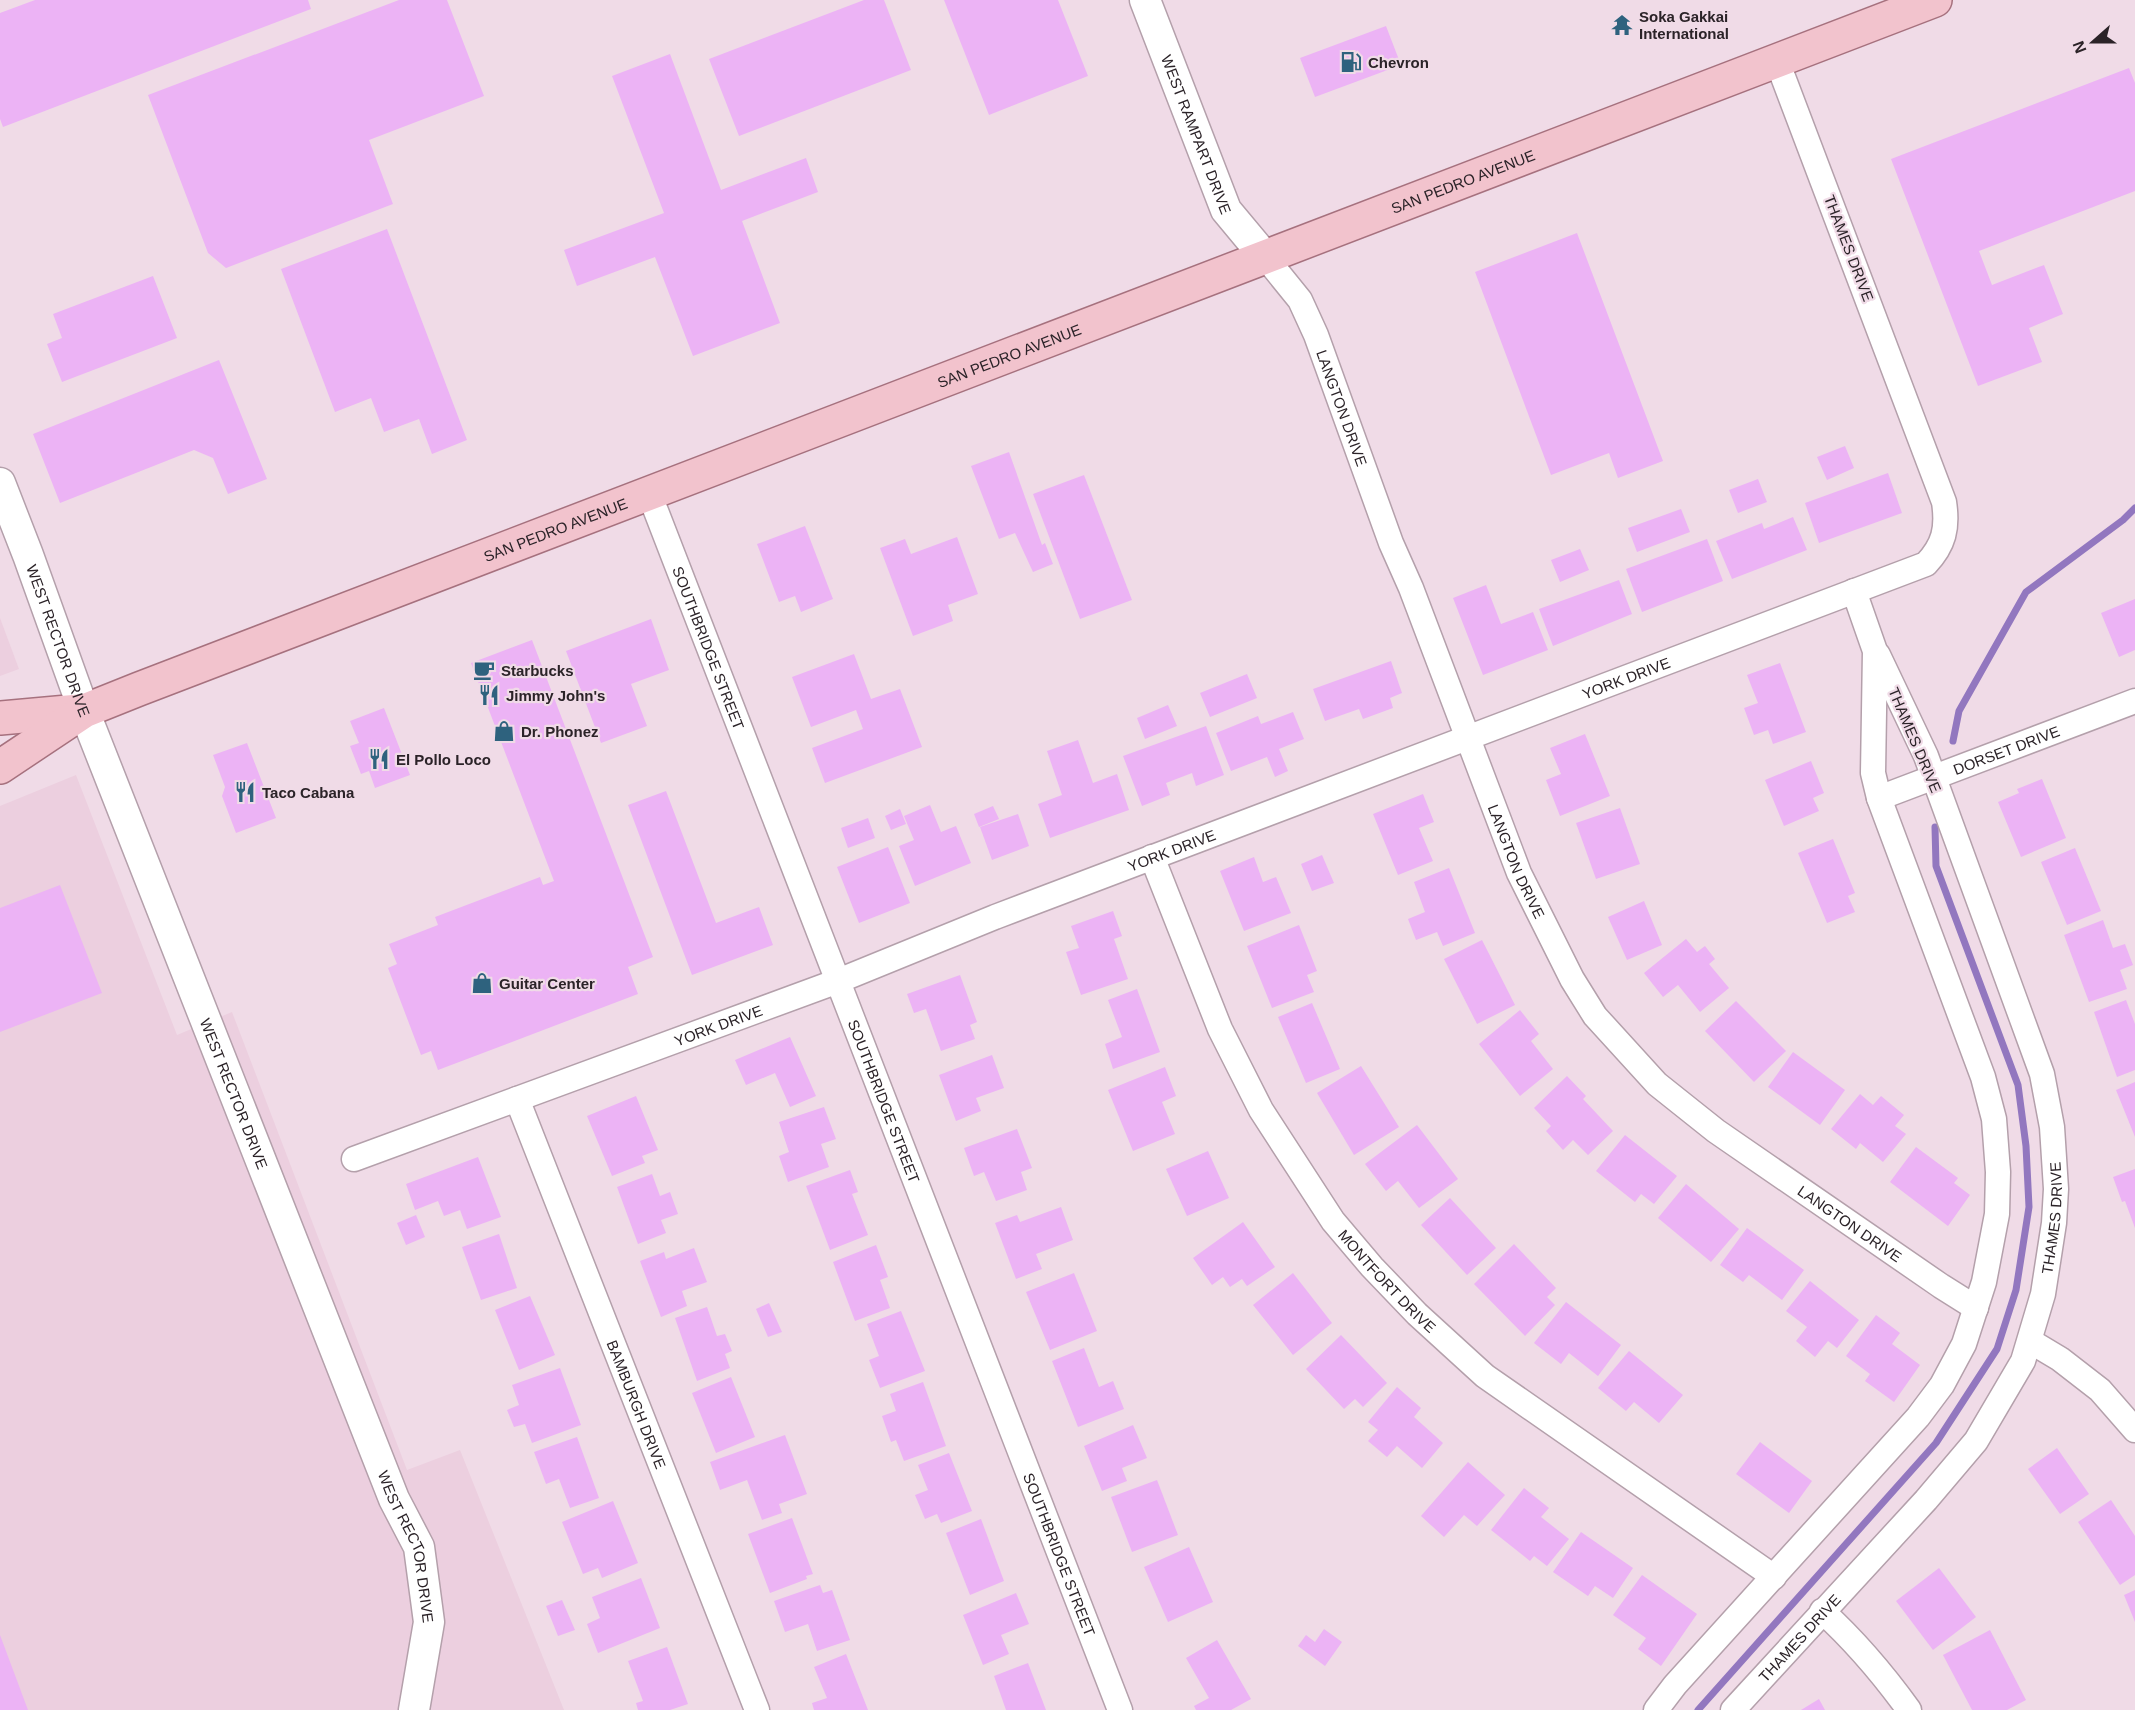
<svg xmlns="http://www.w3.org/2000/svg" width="2135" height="1710" font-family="Arial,sans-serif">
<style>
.built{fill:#eccfdf}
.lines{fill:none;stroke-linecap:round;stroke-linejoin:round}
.stream{stroke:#9277bf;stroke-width:7}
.building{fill:#ecb3f5}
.minor-casing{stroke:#b4a0ab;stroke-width:27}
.tertiary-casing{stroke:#b4a0ab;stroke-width:33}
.primary-casing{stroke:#a6717e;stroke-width:36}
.minor{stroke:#fff;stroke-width:24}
.tertiary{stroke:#fff;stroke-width:30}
.primary{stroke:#f2c3cd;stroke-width:33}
.labels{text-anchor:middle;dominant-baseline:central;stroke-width:4.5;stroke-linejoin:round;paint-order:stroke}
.poi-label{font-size:15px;font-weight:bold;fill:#2b2328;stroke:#f0dbe7;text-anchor:start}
.street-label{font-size:15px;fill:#2b2328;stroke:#f0dbe7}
</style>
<rect width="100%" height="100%" fill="#f0dbe7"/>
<g class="built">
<path d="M0,618L19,669L0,676Z"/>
<path d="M76,775L177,1035L232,1012L407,1470L460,1450L564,1710H0V806Z"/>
</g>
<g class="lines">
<g class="stream">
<path d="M1953,741L1959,711L2026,592L2123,520L2135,508"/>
<path d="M1698,1710L1936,1443L1997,1349L2016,1290L2029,1207L2026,1146L2018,1085L1936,866L1935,827"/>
</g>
</g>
<g class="building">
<path d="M35,0H308L311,9L3,127L0,119V13Z"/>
<path d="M399,0H447L484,96L369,140L393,204L226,268L208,253L148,95Z"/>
<path d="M864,0H884L911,70L739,136L709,59Z"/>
<path d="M944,0H1058L1088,76L989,115Z"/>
<path d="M1386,26L1401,65L1315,97L1300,58Z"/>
<path d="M670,54L721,190L806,158L818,192L742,221L780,323L693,356L655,257L577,286L564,250L664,213L612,76Z"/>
<path d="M2129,68L2135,83V191L1979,251L1992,285L2044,265L2063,314L2029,328L2042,362L1978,386L1891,159Z"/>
<path d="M387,229L467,440L432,454L419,419L384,432L371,398L335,412L281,269Z"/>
<path d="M1577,233L1663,461L1618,478L1609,453L1551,475L1475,272Z"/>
<path d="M153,276L177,338L62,382L47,344L62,338L53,314Z"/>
<path d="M219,360L267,479L228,494L213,458L194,450L60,503L33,434Z"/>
<path d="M1845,446L1854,468L1827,480L1817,457Z"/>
<path d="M1009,452L1042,545L1045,543L1053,564L1033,572L1015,533L999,539L971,466Z"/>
<path d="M1888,473L1902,513L1819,543L1805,503Z"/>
<path d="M1084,475L1132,600L1080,619L1033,494Z"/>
<path d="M1758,479L1767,502L1738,513L1729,490Z"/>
<path d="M1681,509L1690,532L1637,552L1628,528Z"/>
<path d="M1793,517L1807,550L1732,579L1716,541L1762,523L1764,529Z"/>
<path d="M805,526L833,599L801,612L795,596L779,602L757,544Z"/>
<path d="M957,537L978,594L948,605L953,621L913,636L880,548L905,539L911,554Z"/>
<path d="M1707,539L1723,581L1642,612L1626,569Z"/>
<path d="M1580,549L1589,570L1560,582L1551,560Z"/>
<path d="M1619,580L1632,614L1553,646L1539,609Z"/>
<path d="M1486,585L1501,624L1533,612L1548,650L1483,675L1453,598Z"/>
<path d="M2135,599V650L2119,657L2101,613Z"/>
<path d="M651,619L669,670L631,684L647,726L601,743L566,651Z"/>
<path d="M532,640L653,957L628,967L638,994L438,1070L431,1051L421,1055L388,968L397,964L389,944L438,925L435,917L540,877L543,885L554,881L471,663Z"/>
<path d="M854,654L871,699L900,689L922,747L825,783L812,748L863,729L856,710L811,727L792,677Z"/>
<path d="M1391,661L1402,693L1390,698L1393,708L1363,719L1359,709L1325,721L1313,689Z"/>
<path d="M1780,663L1806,732L1773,744L1768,730L1754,735L1744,708L1758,703L1747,675Z"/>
<path d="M1247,674L1257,698L1210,717L1200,693Z"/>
<path d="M1168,705L1177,726L1145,739L1137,718Z"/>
<path d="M384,708L410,775L375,788L369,771L361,774L350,746L359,743L350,721Z"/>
<path d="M1293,712L1304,739L1279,749L1288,771L1275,777L1267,757L1231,771L1216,733L1258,716L1261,724Z"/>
<path d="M1206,726L1224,775L1196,786L1192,773L1166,783L1170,795L1142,806L1123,756Z"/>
<path d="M1585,734L1610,796L1560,816L1546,780L1561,774L1550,748Z"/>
<path d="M1078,740L1093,783L1117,774L1129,810L1050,838L1038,804L1062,795L1047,751Z"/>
<path d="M247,743L276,818L236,833L222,796L225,787L213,755Z"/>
<path d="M1811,761L1824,793L1813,798L1819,811L1784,826L1765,780Z"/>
<path d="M2042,779L2066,838L2021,857L1998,802L2019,793L2017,789Z"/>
<path d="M666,791L716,923L759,907L773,945L692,975L628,805Z"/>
<path d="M1423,794L1434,822L1419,828L1433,861L1398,875L1373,814Z"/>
<path d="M930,805L941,832L956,826L971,863L915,886L899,846L914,840L904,816Z"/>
<path d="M993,806L999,819L979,827L974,814Z"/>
<path d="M1620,808L1640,864L1596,879L1576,823Z"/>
<path d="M900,809L906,824L891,830L885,816Z"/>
<path d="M1018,814L1029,846L992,860L980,827Z"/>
<path d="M868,818L875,838L848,848L841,828Z"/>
<path d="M1833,839L1855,893L1848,896L1855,912L1827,923L1798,853Z"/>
<path d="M888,847L910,903L859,923L837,867Z"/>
<path d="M2075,848L2101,911L2067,925L2041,862Z"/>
<path d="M1322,855L1334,883L1312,891L1301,864Z"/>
<path d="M1254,857L1263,882L1276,877L1291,913L1244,931L1220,871Z"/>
<path d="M1449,868L1475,933L1443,946L1437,932L1416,940L1408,919L1425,912L1414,882Z"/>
<path d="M60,885L102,993L0,1032V908Z"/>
<path d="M1644,901L1662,945L1627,960L1608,917Z"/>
<path d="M1113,911L1122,936L1114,939L1128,979L1081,995L1066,952L1079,948L1071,926Z"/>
<path d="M2103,920L2113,948L2125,944L2133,965L2120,970L2127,989L2089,1002L2064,935Z"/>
<path d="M1299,925L1317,971L1307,975L1314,992L1272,1008L1247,946Z"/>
<path d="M1686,939L1697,952L1705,946L1715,959L1709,964L1729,988L1700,1012L1678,985L1663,997L1644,973Z"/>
<path d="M1482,940L1515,1005L1477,1024L1444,959Z"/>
<path d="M960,975L977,1022L970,1025L975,1039L941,1051L926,1009L914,1013L907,994Z"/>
<path d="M1137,989L1160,1052L1113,1069L1105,1044L1122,1037L1108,1000Z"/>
<path d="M2126,1000L2135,1024V1070L2117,1077L2094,1012Z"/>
<path d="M1736,1001L1786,1051L1754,1082L1705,1031Z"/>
<path d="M1312,1003L1340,1069L1306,1083L1278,1017Z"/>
<path d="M1520,1010L1539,1034L1531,1041L1553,1069L1520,1096L1479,1044Z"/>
<path d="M790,1037L816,1096L790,1107L775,1073L746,1085L735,1060Z"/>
<path d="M1793,1052L1845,1090L1820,1125L1768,1087Z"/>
<path d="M992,1055L1004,1088L976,1098L981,1111L956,1121L939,1075Z"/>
<path d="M1361,1066L1399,1127L1354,1155L1317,1093Z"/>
<path d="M1165,1067L1176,1096L1162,1102L1175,1134L1133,1151L1108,1090Z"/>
<path d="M1567,1076L1586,1096L1583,1099L1613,1131L1588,1155L1573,1140L1563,1150L1546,1131L1551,1126L1534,1108Z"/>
<path d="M2135,1082V1137L2116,1090Z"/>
<path d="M1860,1094L1873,1105L1881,1096L1904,1115L1895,1126L1906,1134L1883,1162L1860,1143L1856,1149L1831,1129Z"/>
<path d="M636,1096L658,1150L642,1156L645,1163L612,1176L587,1116Z"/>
<path d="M824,1107L836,1139L821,1144L829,1167L788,1182L779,1156L789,1152L779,1122Z"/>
<path d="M1417,1125L1458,1179L1419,1208L1398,1181L1386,1191L1365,1164Z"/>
<path d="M1017,1129L1032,1168L1021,1172L1027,1190L996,1201L984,1172L974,1176L964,1148Z"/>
<path d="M1625,1135L1677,1176L1654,1204L1641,1194L1635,1202L1596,1171Z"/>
<path d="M1916,1147L1958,1178L1954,1183L1970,1195L1948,1226L1890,1182Z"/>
<path d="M1208,1151L1229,1198L1187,1216L1166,1169Z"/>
<path d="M478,1157L501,1217L467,1229L460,1210L444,1216L438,1201L415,1210L406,1184Z"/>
<path d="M2135,1169V1228L2125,1201L2122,1202L2113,1177Z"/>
<path d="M850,1170L858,1192L852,1194L868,1235L830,1250L806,1186Z"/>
<path d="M652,1174L660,1196L670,1192L678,1214L661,1220L666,1233L638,1244L617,1187Z"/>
<path d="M1686,1184L1739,1229L1711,1262L1658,1218Z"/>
<path d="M1450,1198L1496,1248L1467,1275L1421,1225Z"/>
<path d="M1061,1207L1073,1240L1036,1254L1042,1269L1016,1279L995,1223L1017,1215L1020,1222Z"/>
<path d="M416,1215L425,1237L406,1245L397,1223Z"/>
<path d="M1243,1222L1275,1267L1247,1286L1242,1279L1230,1287L1223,1277L1212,1285L1193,1258Z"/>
<path d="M1747,1228L1804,1270L1782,1300L1749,1275L1743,1282L1720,1265Z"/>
<path d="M499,1234L517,1288L481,1300L462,1247Z"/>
<path d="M1514,1244L1556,1288L1547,1297L1555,1305L1525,1336L1474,1284Z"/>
<path d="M876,1245L888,1277L880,1280L890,1308L855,1321L833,1262Z"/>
<path d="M694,1248L707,1282L682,1291L687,1306L661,1317L640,1261L664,1252L666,1259Z"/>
<path d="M1074,1273L1097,1331L1050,1350L1026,1292Z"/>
<path d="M1293,1273L1332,1323L1293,1355L1253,1305Z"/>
<path d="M1810,1281L1859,1320L1837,1348L1828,1341L1815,1357L1796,1341L1807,1327L1786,1311Z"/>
<path d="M530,1296L555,1355L519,1370L495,1310Z"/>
<path d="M1566,1302L1621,1345L1598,1376L1569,1353L1561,1364L1534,1343Z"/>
<path d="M769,1303L782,1332L768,1337L756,1309Z"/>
<path d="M707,1307L717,1336L725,1334L732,1351L725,1354L730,1368L697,1381L675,1318Z"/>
<path d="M901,1311L925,1371L880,1388L869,1360L879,1356L867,1324Z"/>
<path d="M1876,1315L1900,1333L1892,1344L1920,1365L1894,1402L1865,1381L1870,1374L1846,1356Z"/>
<path d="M1341,1335L1387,1383L1363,1407L1355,1399L1344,1409L1306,1369Z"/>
<path d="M1084,1348L1099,1387L1113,1381L1124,1409L1078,1427L1052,1361Z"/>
<path d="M1629,1351L1683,1395L1659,1423L1634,1402L1626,1411L1598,1388Z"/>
<path d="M560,1368L581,1425L532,1443L525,1424L514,1427L507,1410L519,1405L512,1385Z"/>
<path d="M731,1377L755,1437L716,1453L692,1393Z"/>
<path d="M923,1382L946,1446L904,1461L896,1440L891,1442L882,1416L896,1411L890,1394Z"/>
<path d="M1397,1387L1421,1408L1414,1417L1443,1443L1422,1468L1397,1446L1387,1457L1368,1441L1378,1430L1368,1422Z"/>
<path d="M1133,1425L1147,1458L1122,1468L1127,1481L1102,1491L1084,1446Z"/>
<path d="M785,1435L807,1494L779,1504L782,1513L762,1520L747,1480L720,1490L710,1462Z"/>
<path d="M577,1437L599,1498L570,1508L559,1479L546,1484L534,1452Z"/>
<path d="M1760,1442L1812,1481L1789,1513L1736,1474Z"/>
<path d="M2057,1448L2089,1494L2060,1514L2028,1469Z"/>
<path d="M949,1453L972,1511L941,1523L937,1514L925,1519L915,1495L928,1490L918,1465Z"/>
<path d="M1468,1462L1505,1495L1477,1526L1464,1515L1444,1537L1421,1516Z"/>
<path d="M1157,1480L1178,1535L1132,1552L1111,1497Z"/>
<path d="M1524,1488L1549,1508L1541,1517L1569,1539L1547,1566L1534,1556L1530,1561L1491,1530Z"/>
<path d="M2111,1500L2135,1536V1575L2120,1585L2078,1522Z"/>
<path d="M613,1501L638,1563L602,1578L598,1568L583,1574L562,1522Z"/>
<path d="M792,1518L813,1574L806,1576L807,1579L770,1593L748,1534Z"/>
<path d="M981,1519L1004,1581L970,1595L946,1533Z"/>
<path d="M1581,1532L1633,1568L1613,1598L1595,1586L1588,1596L1553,1572Z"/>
<path d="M1189,1547L1213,1602L1168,1622L1144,1567Z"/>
<path d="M1939,1568L1976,1617L1933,1650L1896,1601Z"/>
<path d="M1642,1575L1697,1614L1661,1666L1638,1649L1646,1638L1613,1615Z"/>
<path d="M641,1578L660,1628L598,1653L587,1624L600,1618L592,1597Z"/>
<path d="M820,1585L823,1593L832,1590L850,1640L817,1651L808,1624L785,1632L774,1601Z"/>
<path d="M2135,1590V1622L2124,1595Z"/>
<path d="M1016,1593L1029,1624L1001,1635L1009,1654L983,1665L963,1615Z"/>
<path d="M562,1600L575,1630L558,1636L546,1606Z"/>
<path d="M1324,1629L1342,1642L1325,1666L1298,1646L1306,1635L1315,1642Z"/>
<path d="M1990,1630L2026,1700L2007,1710H1972L1943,1655Z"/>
<path d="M0,1635L28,1710H0Z"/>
<path d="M1217,1640L1251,1699L1231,1710H1196L1194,1706L1209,1698L1186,1658Z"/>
<path d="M667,1647L688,1704L670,1710H638L636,1703L643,1701L628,1661Z"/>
<path d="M846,1654L868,1710H814L812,1703L827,1698L814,1667Z"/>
<path d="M1028,1663L1046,1710H1006L994,1676Z"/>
<path d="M1819,1699L1825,1710H1801Z"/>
</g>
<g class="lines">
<defs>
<g id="minor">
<path id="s1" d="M1266,258L1300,300L1316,335L1391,543L1411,588L1519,873L1572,979L1595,1016L1657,1084L1716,1131L1941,1286L1976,1308"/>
<path id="s2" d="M649,493L1120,1710"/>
<path id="s3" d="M1879,798L2135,701"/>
<path id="s4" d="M1152,857L1220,1029L1261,1110L1333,1221L1372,1267L1417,1314L1485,1376L1774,1577"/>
<path id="s5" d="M517,1099L757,1710"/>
<path id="s6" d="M354,1159L838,981L995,917L1926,564C1944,545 1948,528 1944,502L1777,61"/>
<path d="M2030,1341L2060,1359L2100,1390L2135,1430"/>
<path d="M1822,1611C1855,1641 1883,1674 1909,1710"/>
<path d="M1656,1710L1675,1685L1918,1417L1942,1385L1964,1344L1984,1282L1997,1214L1998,1172L1994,1119L1983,1077L1879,798L1873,773L1875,651L1854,591"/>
<path id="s7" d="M1733,1710L1926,1500L1976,1441L2023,1361L2043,1294L2054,1223L2056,1189L2052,1127L2042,1074L1926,756L1878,655"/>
</g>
<g id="tertiary">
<path id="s8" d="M1145,0L1226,210L1266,258"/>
<path id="s9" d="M0,483L28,555L84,711L394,1499L419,1547L429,1622L414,1710"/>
</g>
<g id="primary">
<path d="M0,718L79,711"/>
<path id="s10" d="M0,767L84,711L139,689L1935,0"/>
</g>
</defs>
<use href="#minor" class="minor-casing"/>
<use href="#tertiary" class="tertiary-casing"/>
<use href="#primary" class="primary-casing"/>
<use href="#minor" class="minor"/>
<use href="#tertiary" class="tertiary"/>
<use href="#primary" class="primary"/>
</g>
<defs>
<symbol id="temple-bare" viewBox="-9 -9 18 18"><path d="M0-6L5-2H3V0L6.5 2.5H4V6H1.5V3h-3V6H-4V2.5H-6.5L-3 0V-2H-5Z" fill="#2e627e" stroke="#f0dbe7" stroke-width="2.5" paint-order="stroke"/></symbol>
<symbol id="fuel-bare" viewBox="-9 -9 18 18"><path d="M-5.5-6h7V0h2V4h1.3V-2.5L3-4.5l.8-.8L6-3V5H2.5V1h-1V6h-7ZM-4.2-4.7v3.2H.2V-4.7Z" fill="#2e627e" stroke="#f0dbe7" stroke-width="2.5" paint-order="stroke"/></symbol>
<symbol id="cafe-bare" viewBox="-9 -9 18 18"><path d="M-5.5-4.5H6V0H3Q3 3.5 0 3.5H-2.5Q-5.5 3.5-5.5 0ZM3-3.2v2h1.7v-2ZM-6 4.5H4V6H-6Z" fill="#2e627e" stroke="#f0dbe7" stroke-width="2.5" paint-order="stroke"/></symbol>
<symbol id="restaurant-bare" viewBox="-9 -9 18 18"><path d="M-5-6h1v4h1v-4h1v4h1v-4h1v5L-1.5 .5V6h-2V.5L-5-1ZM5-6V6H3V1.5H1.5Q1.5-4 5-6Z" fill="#2e627e" stroke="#f0dbe7" stroke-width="2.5" paint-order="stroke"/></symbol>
<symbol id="shop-bare" viewBox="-9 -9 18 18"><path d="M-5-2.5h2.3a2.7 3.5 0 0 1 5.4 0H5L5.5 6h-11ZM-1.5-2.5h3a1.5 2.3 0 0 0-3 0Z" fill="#2e627e" stroke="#f0dbe7" stroke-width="2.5" paint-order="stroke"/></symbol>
</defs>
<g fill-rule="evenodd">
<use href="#temple-bare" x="1607" y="10" width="30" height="30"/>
<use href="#fuel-bare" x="1336" y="47" width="30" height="30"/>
<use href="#cafe-bare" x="469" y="655" width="30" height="30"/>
<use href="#restaurant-bare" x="474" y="680" width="30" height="30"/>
<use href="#shop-bare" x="489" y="716" width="30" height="30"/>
<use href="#restaurant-bare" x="364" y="744" width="30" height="30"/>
<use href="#restaurant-bare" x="230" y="777" width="30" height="30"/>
<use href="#shop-bare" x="467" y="968" width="30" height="30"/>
</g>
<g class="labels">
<g class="poi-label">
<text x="1639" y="16">Soka Gakkai<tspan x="1639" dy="17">International</tspan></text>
<text x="1368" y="62">Chevron</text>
<text x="501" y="670">Starbucks</text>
<text x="506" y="695">Jimmy John's</text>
<text x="521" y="731">Dr. Phonez</text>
<text x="396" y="759">El Pollo Loco</text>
<text x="262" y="792">Taco Cabana</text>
<text x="499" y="983">Guitar Center</text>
</g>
<g class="street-label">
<text stroke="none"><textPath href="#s8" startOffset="144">WEST RAMPART DRIVE</textPath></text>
<text stroke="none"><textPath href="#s10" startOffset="1578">SAN PEDRO AVENUE</textPath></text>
<text transform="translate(1849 248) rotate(69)">THAMES DRIVE</text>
<text stroke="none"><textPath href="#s10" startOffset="1092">SAN PEDRO AVENUE</textPath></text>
<text stroke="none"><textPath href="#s1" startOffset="170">LANGTON DRIVE</textPath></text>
<text stroke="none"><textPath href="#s10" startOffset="606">SAN PEDRO AVENUE</textPath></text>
<text stroke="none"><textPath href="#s9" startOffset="168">WEST RECTOR DRIVE</textPath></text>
<text stroke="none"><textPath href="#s2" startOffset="166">SOUTHBRIDGE STREET</textPath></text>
<text stroke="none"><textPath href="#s6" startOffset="1360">YORK DRIVE</textPath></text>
<text transform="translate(1915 740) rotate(67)">THAMES DRIVE</text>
<text stroke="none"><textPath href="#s3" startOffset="136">DORSET DRIVE</textPath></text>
<text stroke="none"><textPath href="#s6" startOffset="874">YORK DRIVE</textPath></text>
<text stroke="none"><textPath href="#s1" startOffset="656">LANGTON DRIVE</textPath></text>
<text stroke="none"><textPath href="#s6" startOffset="388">YORK DRIVE</textPath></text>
<text stroke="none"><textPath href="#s9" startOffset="654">WEST RECTOR DRIVE</textPath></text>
<text stroke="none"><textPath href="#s2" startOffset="652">SOUTHBRIDGE STREET</textPath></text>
<text stroke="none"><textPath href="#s7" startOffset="602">THAMES DRIVE</textPath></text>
<text stroke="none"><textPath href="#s1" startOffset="1160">LANGTON DRIVE</textPath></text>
<text stroke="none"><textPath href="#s4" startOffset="489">MONTFORT DRIVE</textPath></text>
<text stroke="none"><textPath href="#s5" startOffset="328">BAMBURGH DRIVE</textPath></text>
<text stroke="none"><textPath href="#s9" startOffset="1140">WEST RECTOR DRIVE</textPath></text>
<text stroke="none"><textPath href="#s2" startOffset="1138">SOUTHBRIDGE STREET</textPath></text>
<text stroke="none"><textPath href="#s7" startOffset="98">THAMES DRIVE</textPath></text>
</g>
</g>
<g transform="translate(2093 42) rotate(249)" stroke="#f0dbe7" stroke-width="4.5" paint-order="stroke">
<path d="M0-4.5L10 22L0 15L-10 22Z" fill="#2b2328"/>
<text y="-9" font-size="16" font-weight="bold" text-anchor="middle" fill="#2b2328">N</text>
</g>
</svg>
